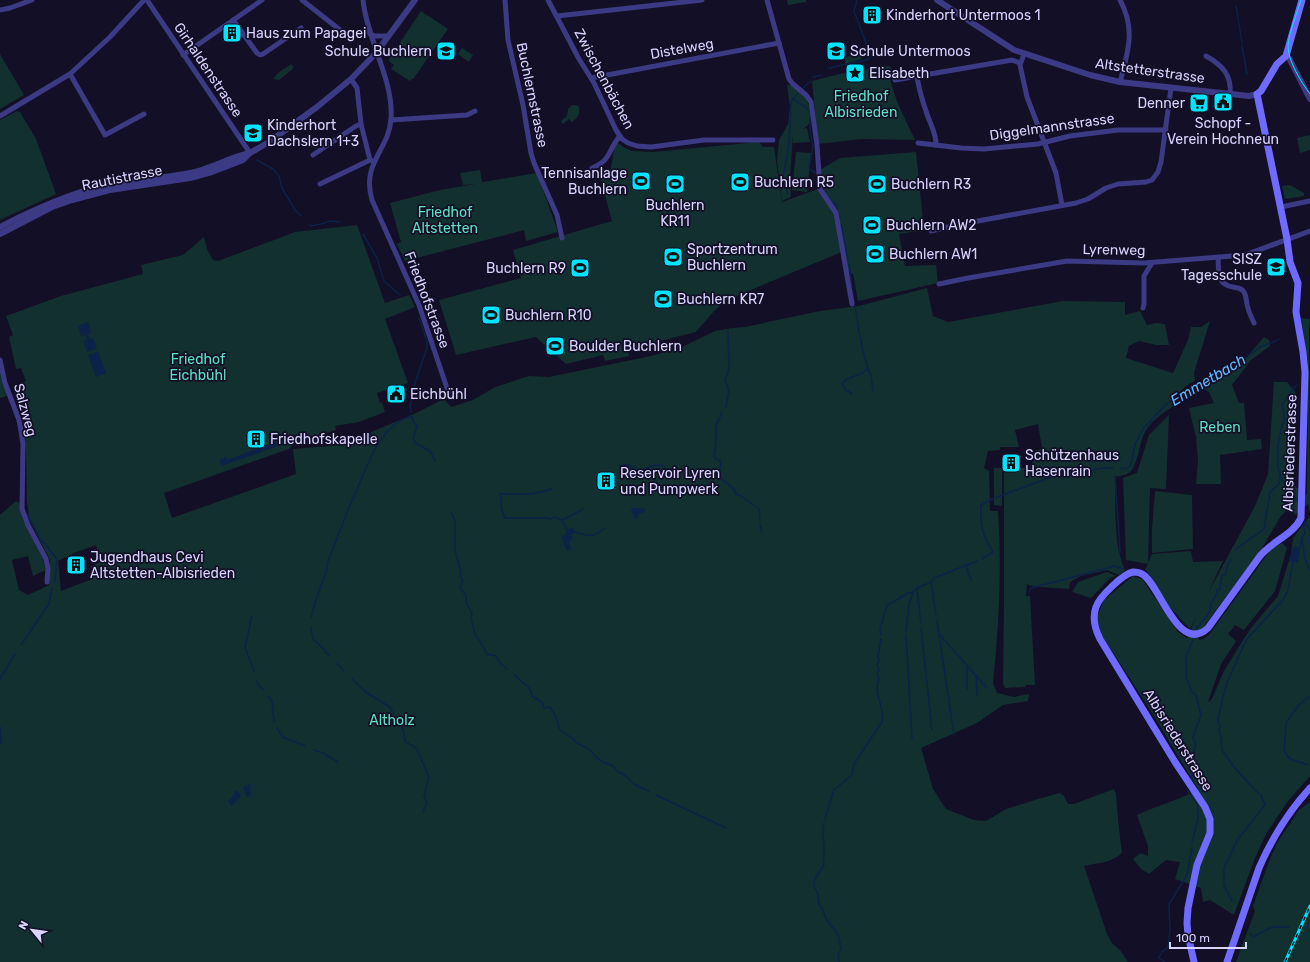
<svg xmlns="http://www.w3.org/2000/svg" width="1310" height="962" font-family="Rubik,sans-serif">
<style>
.green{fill:#12302f;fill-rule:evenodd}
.water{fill:#0c2248}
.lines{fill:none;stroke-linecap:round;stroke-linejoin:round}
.stream{stroke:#0c2248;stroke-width:1.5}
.minor{stroke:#3d3a85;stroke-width:5}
.tertiary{stroke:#3d3a85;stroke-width:6}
.secondary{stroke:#6f6bff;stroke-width:7}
.tram{stroke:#00e5ff;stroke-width:1}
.rail-casing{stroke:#00e5ff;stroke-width:3}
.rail{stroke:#130f26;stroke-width:1.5;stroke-dasharray:4.5;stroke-linecap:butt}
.labels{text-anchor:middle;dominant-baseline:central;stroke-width:3.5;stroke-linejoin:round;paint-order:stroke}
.poi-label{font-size:14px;fill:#d9d4ff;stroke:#130f26;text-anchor:start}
.street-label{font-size:14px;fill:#d9d4ff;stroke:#130f26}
.park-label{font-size:14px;fill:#5fe0c0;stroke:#130f26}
.water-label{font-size:15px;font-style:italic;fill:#62b6ff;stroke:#130f26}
</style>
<rect width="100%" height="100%" fill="#130f26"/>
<g class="green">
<path d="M787,0H806V2L788,5Z"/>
<path d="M421,11L448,29L413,79H412L410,81L391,69L394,65L389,61V59Z"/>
<path d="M462,48L473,55L469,62L458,54Z"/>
<path d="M0,54L24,95L0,109Z"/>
<path d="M861,54L862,59L845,64V57Z"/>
<path d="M291,64L294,68L279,80L273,79L279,72Z"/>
<path d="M890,66L893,74L889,75C894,98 905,119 915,140L862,139L818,144L812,81L851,71Z"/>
<path d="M787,85H793L805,96L812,114L810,123L803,129L807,128L810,142L793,143V135L790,177L791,197L782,201L777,160L779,140L788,124L790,107Z"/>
<path d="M572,105H576L579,107C580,115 578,117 572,122L569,119L563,124L561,121L567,116L568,109Z"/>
<path d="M17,111L20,112L36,139L56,194L0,220V120Z"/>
<path d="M1310,135V150L1300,153L1297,138Z"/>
<path d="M617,142L623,147L632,151L653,152L759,142L763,147H774L782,202L818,189L820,170L840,158L916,152L924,230L899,234L905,266L936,265L938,283L858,301L853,274L848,271L844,251L727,300L715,310L696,332L628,349L629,356L605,361L603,355L566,364L536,337L456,355L439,300L521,278L513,250L612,221L599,174L610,172L615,145Z"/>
<path d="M796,152L811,153L807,192L792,190Z"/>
<path d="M480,170L482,182L537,173L558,232L526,241L524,230L405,261L397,244L401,242L390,203L440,190L475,184L463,185L460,173Z"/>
<path d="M1290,185L1304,193V196L1285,199L1282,186Z"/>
<path d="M357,225L385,303L409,295L415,307L385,319L408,383L377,393L380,403L382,402L385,412L359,422L335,426L336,430L297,441L289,449L164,493L172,518L296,474L293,449L341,445L416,413L444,399L451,407L473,400L495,387L529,376L549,377L651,356L680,348L715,331L732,328L745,327L820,311L859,306L927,288L933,316L948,322L1063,301L1125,302V315L1140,311L1147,325L1156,323L1165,324L1169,345H1156L1139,341L1129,346L1126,358L1173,373L1188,340L1191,327H1201L1210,321L1194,373L1195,381L1187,385L1176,396L1181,402C1168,409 1152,419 1145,432C1139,443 1138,465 1130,472C1127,475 1119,476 1115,477C1116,506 1113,545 1125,570L1119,575L1107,570L1081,576L1070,582L1069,589C1060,588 1031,588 1027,584L1026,596H1030L1035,685H1026L1025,687L1005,688L1004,685L1003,684L1004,596V468H1028L1036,458L1035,451L1042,448L1038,424L1015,430L1019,447H1000V450L988,451L984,468L989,471L990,511H998C1002,569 999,626 993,683L997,693L1014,697L1029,694L1028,701L1003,705L977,723L921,748L933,789L946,809L974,820L986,821L1006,809L1038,799L1060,793L1064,796L1068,804H1074L1114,789L1116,794L1118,820L1122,853C1112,863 1096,863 1084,866L1107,934L1112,943L1120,950L1128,962H0V515L16,501L20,503L22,517L43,559L46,570L33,576L28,556L12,560L19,590L28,595L49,585L50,560L29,519L28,507L27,503L26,453L24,420L26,419L14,386L26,381L21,368L16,369L9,337L13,335L6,316L61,296L143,274L141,265L183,255L204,237L207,249L213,260L218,261L295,232ZM96,545L101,562L91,566L93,574L92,579L61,591L58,561L74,553Z"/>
<path d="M1301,318L1310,319L1309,330L1310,514L1308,504L1295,515L1290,507L1281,516L1262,548L1205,625L1198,640L1203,639L1209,635L1266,556L1273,548L1282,543L1287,548L1275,591L1244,630L1235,625L1228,634L1236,641L1221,664L1208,702L1212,699L1224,671L1240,645L1251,628L1278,596L1291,554L1293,538L1310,516V776L1288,801L1266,834L1255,858L1234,915L1210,900L1203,902L1201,888L1175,879L1180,862L1166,860L1149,874L1141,869L1133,859L1140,853L1148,856V846L1137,815C1157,805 1179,801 1198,789L1154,716L1101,634L1097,617L1104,600L1133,576L1142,579L1178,632L1187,638L1197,615L1190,629L1167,604L1152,578L1145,569L1148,564L1126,560L1123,478L1137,473L1149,435L1169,415L1166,489L1150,488L1148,563L1152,554L1191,551L1193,562L1223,561L1208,593L1255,506L1268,474L1274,382H1287L1295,392L1287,460L1293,485L1307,495L1308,361Z"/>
<path d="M1264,337L1269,340L1270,346L1251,360L1232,385L1239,403H1244L1247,440L1261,439L1262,449L1220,455L1221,484H1196L1198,461L1196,437L1189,408L1214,403L1209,392L1196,385L1233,369L1248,356Z"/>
<path d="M0,368L7,396L0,398Z"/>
<path d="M994,468H1002V506L994,505Z"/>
<path d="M1155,491L1192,495L1193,549L1152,553V529Z"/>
<path d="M1107,572L1116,576L1110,578L1091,598L1072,592L1078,582Z"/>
<path d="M1310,802V962H1236L1255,911L1253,906L1268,864L1277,843L1299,810Z"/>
</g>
<g class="water">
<path d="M88,322L91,333L88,334L90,339L93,338L97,348L87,352L83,341L87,340L85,335L81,336L78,326Z"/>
<path d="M98,352L106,373L96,377L88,355Z"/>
<path d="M276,442L278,446L222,466L219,460L226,457L227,460Z"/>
<path d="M632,508H636L645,509V511L642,513H639L638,518L634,519L633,518L635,517L631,510Z"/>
<path d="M573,527L574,529L575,532L571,535L573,537L569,543L571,550L567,551L564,545L562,536L565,535L567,530Z"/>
<path d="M1293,547H1299L1300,548L1298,563L1289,561Z"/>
<path d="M249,784L252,786L250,788L251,796L247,797L243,787Z"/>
<path d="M235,791H238L241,796L231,807L228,801L232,798Z"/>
</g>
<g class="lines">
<g class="stream">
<path d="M1236,6L1242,43"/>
<path d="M1242,46L1247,74"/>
<path d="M829,68L866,60L870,58L872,54L867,46L854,11L857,0"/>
<path d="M813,77L822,75"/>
<path d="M802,89L811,81"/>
<path d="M800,92L793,98C798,104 807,106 810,112"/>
<path d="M810,116V130L813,146L809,168L811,170L816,173"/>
<path d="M257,160L273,169L279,176L282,188L295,210L301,216"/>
<path d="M822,181L825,193"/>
<path d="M788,194L783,179L789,143L791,102L793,98"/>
<path d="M828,197L836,205L840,219"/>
<path d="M309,224L311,226L321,224L330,221L340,222"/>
<path d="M841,224L848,260"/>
<path d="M363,234L377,258L384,281L400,295"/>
<path d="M849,264L852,287"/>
<path d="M852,290L854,302"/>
<path d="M868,369L871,375L873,391"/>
<path d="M852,395L851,393C847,391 843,388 842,383C850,374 863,378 868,367L865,359L861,342L855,306"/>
<path d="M726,407L729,391L725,379L729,370L728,330"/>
<path d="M411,412L410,406L412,400L415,383L427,348V341L419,318"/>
<path d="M722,413L717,423L716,428V443L714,457L721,462L719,473L721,479C727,483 734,487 736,494L741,496L759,509L760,521"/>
<path d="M412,417L413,421L417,426L413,439L416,443L431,452L435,461"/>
<path d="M619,466C629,462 628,466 636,468L638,473L651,466L661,465L667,470"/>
<path d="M1121,468L1126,469L1130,466L1132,460L1135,444L1139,436L1144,428L1164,406L1196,384L1233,368L1260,347L1276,341L1279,339"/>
<path d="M1115,476L1120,552"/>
<path d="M1280,476L1286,486L1291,491L1298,501"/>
<path d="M552,489L532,494H500L502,510L505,518H547L550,519L554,517L562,520L567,530"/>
<path d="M350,505C364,477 371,445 395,424C400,420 406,418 412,416"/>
<path d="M451,512C452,515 455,518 455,521C456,528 455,535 455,542C454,549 458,564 461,570L460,576L463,581L460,587L466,596V602L472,613L471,619L476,637L480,641L487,654L496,656L501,664L507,669"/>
<path d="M27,514L40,538L57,559L55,581"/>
<path d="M563,520L583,509"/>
<path d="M1306,523L1310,531"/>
<path d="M760,525L762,532"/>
<path d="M575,532C590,536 593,538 605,528"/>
<path d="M338,536L349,507"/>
<path d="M1302,538L1305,559L1310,570"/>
<path d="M1300,548L1302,538L1305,533L1304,529L1305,521"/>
<path d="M1235,550L1264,529L1270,492L1279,484L1280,475L1278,468V446L1281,429L1285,419L1282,405C1287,398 1291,390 1297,385"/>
<path d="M982,559L993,552C982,535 980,525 981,505L992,499L1054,476L1103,468H1113"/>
<path d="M966,565L971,580"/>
<path d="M931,582L936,616"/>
<path d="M917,589L921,623"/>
<path d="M1029,592L1031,588L1115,566L1123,569"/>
<path d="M252,616L245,648L254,671"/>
<path d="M311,617L315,603L327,569V564L337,538"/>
<path d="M937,621L954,735"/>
<path d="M311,628L313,639L324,649L326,653L330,655"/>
<path d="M921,628L932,730"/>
<path d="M1196,629L1210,612L1211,604L1217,593V590L1220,589L1222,575H1225L1228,564L1232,559"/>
<path d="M906,632L909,605L913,592"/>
<path d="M939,634L987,688"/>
<path d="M881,635L880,629L886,608L888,605L908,593L913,592L917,588L931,582L934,578L977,561"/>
<path d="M906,635L912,738"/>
<path d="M21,645L49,604L52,588"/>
<path d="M336,663L344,671"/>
<path d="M967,667V689"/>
<path d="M515,675C522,684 530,684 533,697L542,702L544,708L549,707L551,708L556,717L560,730L572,738L577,743L589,749L597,758L605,763L613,766L618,772C625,773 629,780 634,784C639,787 644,789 649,791"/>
<path d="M976,675L977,695"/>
<path d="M0,679L15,654"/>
<path d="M352,679L367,693L390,707L393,713"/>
<path d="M257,680L258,685L264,690"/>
<path d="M268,696L272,701L274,722"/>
<path d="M396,718L403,729L405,741L417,749L429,777L424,796L427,803L423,812"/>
<path d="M0,727L1,740L0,743"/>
<path d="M277,728L283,737L306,746"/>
<path d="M314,750L323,753L338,762"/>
<path d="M1308,765L1290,759L1284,751L1286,723L1298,706L1310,696"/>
<path d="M1191,780L1193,775L1194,750L1196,745L1193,737L1201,715L1196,695L1191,691L1188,681L1186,679C1187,676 1186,659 1186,656L1193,640"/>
<path d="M1188,791L1198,806V819L1192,842"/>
<path d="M656,795L726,828"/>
<path d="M825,819L834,790L852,775L854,764L882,722C886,708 872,693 879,680L877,673L879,670L877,664L879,661L878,656L881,639"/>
<path d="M824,823C822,832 824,840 824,849C824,855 823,859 824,865L815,879L814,886L818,894L819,904L822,908L826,919L838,934L841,948L838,956L839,962"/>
<path d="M1232,901L1224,885V868L1238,839L1265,805L1261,795L1257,792L1234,767L1222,750L1221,737L1219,731L1220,726L1218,720L1222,701L1227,683L1246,640L1283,600L1288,590L1293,562"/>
<path d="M1309,931H1310"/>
<path d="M1250,933L1253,937L1272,927H1289"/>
<path d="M1165,962L1159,958L1162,952L1168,947L1170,930L1169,904L1187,875L1192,848"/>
</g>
<g class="minor">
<path d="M147,0L250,153"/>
<path d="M302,0L344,33C352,36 361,33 369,31"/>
<path d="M363,0C367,40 394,80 391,119C389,150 361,163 372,200L419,305L449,394"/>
<path d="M505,0L508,40L523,105L531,153L534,163L557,215L562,238"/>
<path d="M548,0L579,59L594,83L616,130L622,139L628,143L637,146L651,147L704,140H773"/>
<path d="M767,0L789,79L793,84L806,95L811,102L817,145L820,189L836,213L852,304"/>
<path d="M0,10L10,8L32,0"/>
<path d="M557,16L702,0"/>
<path d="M233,20L257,53L260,55L263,54L301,28"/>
<path d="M370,34L375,36H389"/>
<path d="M1024,54L1020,65L1027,97L1056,173L1062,205"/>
<path d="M183,55L262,0"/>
<path d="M1206,56C1222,65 1232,75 1230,94"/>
<path d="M70,74L105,135L144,114"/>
<path d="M917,77C919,88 922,100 926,111C929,122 937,134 936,145"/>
<path d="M591,78L779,43"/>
<path d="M351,79L357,88L361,124L370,160L374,162"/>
<path d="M895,80L1012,60L1020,63"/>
<path d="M1120,82C1128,52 1136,29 1120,0"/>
<path d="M0,116L70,74L110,37L144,0"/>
<path d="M391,120L467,115L475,111"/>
<path d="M918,143L961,148L984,149L1038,144L1070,136L1118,130H1166"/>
<path d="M313,155L356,126L361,124"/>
<path d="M592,168C612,160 608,149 620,136"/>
<path d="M320,184L370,160"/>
<path d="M1281,207L1310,201"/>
<path d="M931,231L956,225L1076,203L1088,199L1106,188L1118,184L1146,182L1152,180L1158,172L1161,162L1171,88"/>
<path d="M1218,257C1219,271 1216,285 1233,287C1238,288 1242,288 1244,292C1247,297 1246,303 1248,308C1249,313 1252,318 1254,323"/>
<path d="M939,284L968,278L1067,261L1144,263L1245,255L1310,231"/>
<path d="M1143,308L1144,304V276L1152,263"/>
<path d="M0,360L5,383L19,420L21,431L23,444L22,509L28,525L46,559L48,568L47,582"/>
</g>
<g class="tertiary">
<path d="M937,0L1014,50L1090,75L1120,82L1249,96L1257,94"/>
<path d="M1286,56L1289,58L1310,99"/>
<path d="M0,227C33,210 66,195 102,186C133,179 164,179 195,172C214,167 231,157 250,153"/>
<path d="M0,234L52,207L72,200L110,190L190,178L212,172L243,160L250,153L269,142L317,107L351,79L376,53L415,0"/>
</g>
<g class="secondary">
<path d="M1194,962L1188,935L1187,923L1188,908L1197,865L1210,833V819L1205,807L1175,762L1100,639C1095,629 1092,618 1096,607C1099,597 1123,574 1133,572C1136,572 1139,572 1142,574C1159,582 1178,656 1208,628L1260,556C1271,542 1294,534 1301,518L1305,372L1303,352L1296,312L1298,283L1290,262L1287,239L1257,94L1261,91L1277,64L1286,56L1302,0"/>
<path d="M1227,962L1259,868C1272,838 1288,812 1310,788"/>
</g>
<path class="tram" d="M1301,0C1297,14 1289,32 1288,46C1288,61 1301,82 1310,94"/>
<defs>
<path id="rail" d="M1285,962L1310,906"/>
</defs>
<use href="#rail" class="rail-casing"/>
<use href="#rail" class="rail"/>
</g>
<defs>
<symbol id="building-square" viewBox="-11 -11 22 22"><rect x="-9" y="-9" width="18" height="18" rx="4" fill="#00e5ff" stroke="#130f26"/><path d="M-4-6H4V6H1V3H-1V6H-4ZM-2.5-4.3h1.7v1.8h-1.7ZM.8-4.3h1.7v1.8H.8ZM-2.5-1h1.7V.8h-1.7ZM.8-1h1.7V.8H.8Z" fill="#111"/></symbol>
<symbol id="school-square" viewBox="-11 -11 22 22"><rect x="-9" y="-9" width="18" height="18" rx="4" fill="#00e5ff" stroke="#130f26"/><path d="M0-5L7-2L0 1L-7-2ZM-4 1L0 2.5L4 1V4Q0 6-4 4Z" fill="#111"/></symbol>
<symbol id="sight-square" viewBox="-11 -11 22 22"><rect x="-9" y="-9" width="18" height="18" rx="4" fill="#00e5ff" stroke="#130f26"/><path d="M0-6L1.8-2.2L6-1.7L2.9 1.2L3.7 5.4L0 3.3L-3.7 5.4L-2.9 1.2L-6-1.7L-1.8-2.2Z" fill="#111"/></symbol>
<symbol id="civic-square" viewBox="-11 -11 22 22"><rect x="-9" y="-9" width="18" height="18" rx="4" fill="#00e5ff" stroke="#130f26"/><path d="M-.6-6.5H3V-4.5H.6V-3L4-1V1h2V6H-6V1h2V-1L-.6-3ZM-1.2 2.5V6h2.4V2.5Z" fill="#111"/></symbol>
<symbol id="supermarket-square" viewBox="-11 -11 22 22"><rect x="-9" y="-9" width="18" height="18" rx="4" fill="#00e5ff" stroke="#130f26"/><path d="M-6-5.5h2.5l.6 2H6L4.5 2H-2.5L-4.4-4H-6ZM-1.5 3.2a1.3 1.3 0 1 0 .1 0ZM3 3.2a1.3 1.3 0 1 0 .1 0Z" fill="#111"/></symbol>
<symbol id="stadium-square" viewBox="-11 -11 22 22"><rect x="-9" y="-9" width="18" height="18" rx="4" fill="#00e5ff" stroke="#130f26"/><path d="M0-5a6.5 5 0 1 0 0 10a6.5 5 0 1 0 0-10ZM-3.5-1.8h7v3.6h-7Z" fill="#111"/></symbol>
</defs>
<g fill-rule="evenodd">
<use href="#building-square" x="861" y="4" width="22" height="22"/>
<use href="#building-square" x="221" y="22" width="22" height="22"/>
<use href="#school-square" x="435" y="40" width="22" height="22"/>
<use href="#school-square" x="825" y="40" width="22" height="22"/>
<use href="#sight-square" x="844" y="62" width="22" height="22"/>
<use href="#civic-square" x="1212" y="91" width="22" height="22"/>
<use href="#supermarket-square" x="1188" y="92" width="22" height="22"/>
<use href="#school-square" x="242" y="122" width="22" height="22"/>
<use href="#stadium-square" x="630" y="170" width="22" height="22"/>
<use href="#stadium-square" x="729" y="171" width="22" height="22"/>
<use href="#stadium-square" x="664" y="173" width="22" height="22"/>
<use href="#stadium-square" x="866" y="173" width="22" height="22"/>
<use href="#stadium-square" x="861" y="214" width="22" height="22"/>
<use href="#stadium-square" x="864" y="243" width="22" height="22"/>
<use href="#stadium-square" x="662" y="246" width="22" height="22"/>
<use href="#school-square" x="1265" y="256" width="22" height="22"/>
<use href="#stadium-square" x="569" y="257" width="22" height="22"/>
<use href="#stadium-square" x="652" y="288" width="22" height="22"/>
<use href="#stadium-square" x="480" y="304" width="22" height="22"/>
<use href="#stadium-square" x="544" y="335" width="22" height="22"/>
<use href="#civic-square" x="385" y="383" width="22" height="22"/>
<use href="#building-square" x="245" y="428" width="22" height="22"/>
<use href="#building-square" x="1000" y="452" width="22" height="22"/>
<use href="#building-square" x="595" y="470" width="22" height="22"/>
<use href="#building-square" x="65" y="554" width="22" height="22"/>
</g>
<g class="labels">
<g class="poi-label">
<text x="886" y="15">Kinderhort Untermoos 1</text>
<text x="246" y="33">Haus zum Papagei</text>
<text x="432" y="51" text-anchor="end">Schule Buchlern</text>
<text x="850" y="51">Schule Untermoos</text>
<text x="869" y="73">Elisabeth</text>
<text x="1185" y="103" text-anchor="end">Denner</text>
<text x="1223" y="123" text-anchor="middle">Schopf -<tspan x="1223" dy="16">Verein Hochneun</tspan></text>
<text x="267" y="125">Kinderhort<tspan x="267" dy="16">Dachslern 1+3</tspan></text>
<text x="627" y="173" text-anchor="end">Tennisanlage<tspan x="627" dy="16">Buchlern</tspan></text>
<text x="754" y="182">Buchlern R5</text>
<text x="891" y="184">Buchlern R3</text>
<text x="675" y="205" text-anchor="middle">Buchlern<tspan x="675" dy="16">KR11</tspan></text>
<text x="886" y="225">Buchlern AW2</text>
<text x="687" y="249">Sportzentrum<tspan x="687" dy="16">Buchlern</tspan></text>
<text x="889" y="254">Buchlern AW1</text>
<text x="1262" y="259" text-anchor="end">SISZ<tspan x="1262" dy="16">Tagesschule</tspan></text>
<text x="566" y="268" text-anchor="end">Buchlern R9</text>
<text x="677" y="299">Buchlern KR7</text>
<text x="505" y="315">Buchlern R10</text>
<text x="569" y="346">Boulder Buchlern</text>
<text x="410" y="394">Eichbühl</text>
<text x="270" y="439">Friedhofskapelle</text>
<text x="1025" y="455">Schützenhaus<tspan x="1025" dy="16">Hasenrain</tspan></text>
<text x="620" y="473">Reservoir Lyren<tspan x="620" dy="16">und Pumpwerk</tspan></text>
<text x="90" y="557">Jugendhaus Cevi<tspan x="90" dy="16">Altstetten-Albisrieden</tspan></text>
</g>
<g class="street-label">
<text transform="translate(682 49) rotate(-10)">Distelweg</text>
<text transform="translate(208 70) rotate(56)">Girhaldenstrasse</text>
<text transform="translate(1150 71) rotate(8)">Altstetterstrasse</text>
<text transform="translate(604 79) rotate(62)">Zwischenbächen</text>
<text transform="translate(532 95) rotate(78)">Buchlernstrasse</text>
<text transform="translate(1052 127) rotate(-8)">Diggelmannstrasse</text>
<text transform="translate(122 178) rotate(-11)">Rautistrasse</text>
<text transform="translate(1114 250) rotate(1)">Lyrenweg</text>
<text transform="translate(427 300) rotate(69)">Friedhofstrasse</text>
<text transform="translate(25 410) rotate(75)">Salzweg</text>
<text transform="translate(1290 453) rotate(-88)">Albisriederstrasse</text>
<text transform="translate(1178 740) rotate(58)">Albisriederstrasse</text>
</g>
<g class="park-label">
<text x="861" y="96">Friedhof<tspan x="861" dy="16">Albisrieden</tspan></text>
<text x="445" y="212">Friedhof<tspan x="445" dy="16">Altstetten</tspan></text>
<text x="198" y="359">Friedhof<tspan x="198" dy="16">Eichbühl</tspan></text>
<text x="1220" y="427">Reben</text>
<text x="392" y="720">Altholz</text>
</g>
<g class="water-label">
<text transform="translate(1208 380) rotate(-31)">Emmetbach</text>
</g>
</g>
<g transform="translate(32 930) rotate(299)" stroke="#130f26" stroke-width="3" paint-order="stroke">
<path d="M0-3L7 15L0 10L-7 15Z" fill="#d9d4ff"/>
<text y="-6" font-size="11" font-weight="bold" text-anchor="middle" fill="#d9d4ff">N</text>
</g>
<path d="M1170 942v6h76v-6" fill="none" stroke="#d9d4ff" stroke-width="2"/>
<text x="1176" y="942" font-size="12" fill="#d9d4ff" stroke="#130f26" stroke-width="3" paint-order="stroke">100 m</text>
</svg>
